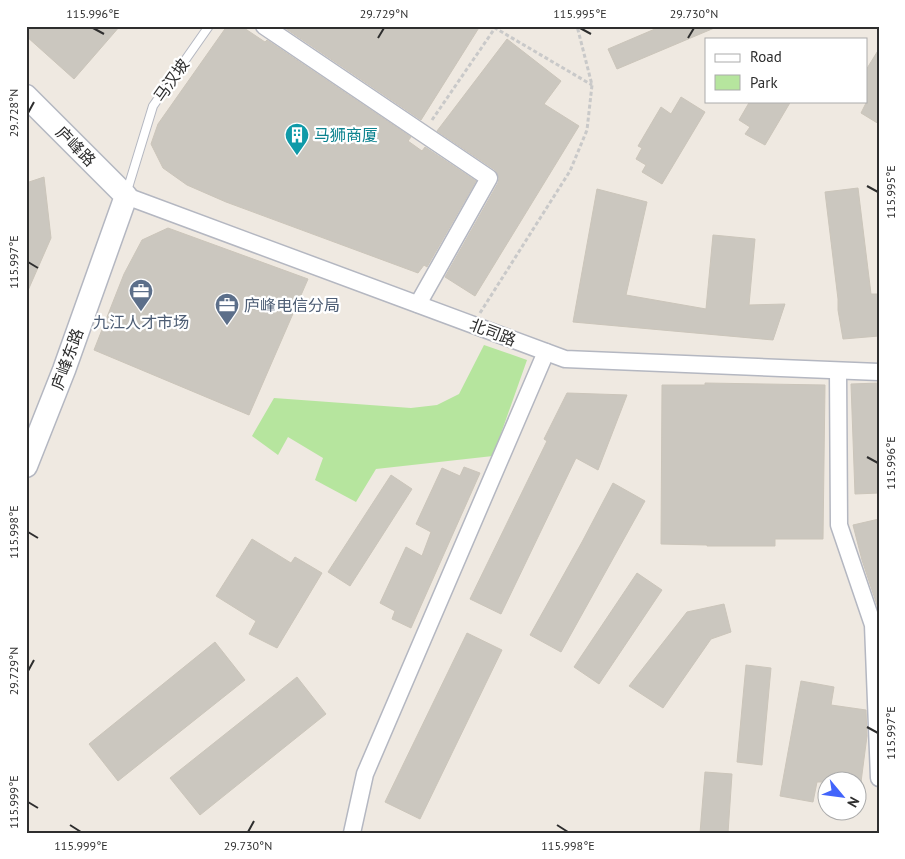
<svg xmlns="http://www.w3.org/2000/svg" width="905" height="859" font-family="'PT Sans','Noto Sans SC',sans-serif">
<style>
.green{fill:#b6e59e}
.building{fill:#cbc7bf;stroke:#cbc5ba}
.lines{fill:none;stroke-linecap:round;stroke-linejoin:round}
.service-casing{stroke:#b4b7c1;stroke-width:10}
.minor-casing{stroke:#b4b7c1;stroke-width:19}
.secondary-casing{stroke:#b4b7c1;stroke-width:25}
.path{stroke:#c9c9c9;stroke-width:3;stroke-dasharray:4 2.5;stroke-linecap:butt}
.service{stroke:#fff;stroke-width:8}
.minor{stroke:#fff;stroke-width:16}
.secondary{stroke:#fff;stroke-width:22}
.ticks{fill:none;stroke:#2e2e2e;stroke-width:2}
.labels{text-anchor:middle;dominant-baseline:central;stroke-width:4.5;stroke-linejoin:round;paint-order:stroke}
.street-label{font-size:16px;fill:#2e2e2e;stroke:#fff}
.culture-label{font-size:16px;fill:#0d838f;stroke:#fff;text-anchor:start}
.service-label{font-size:16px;fill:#4e5e75;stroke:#fff;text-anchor:start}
.neatline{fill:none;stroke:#2e2e2e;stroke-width:2}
.ticks-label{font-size:12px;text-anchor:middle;fill:#2e2e2e}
</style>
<rect width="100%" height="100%" fill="#efe9e1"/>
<path class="green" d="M484,345L527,360L493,456L376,469L356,502L315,480L323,458L288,437L278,455L252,436L274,398L411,408L437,405L459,394Z"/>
<g class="building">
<path d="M26,26H120L74,79L26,36Z"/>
<path d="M227,26H241L265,42L267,40L411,137L408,141L422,151L425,147L476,181L427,267L424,265L418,273L226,202L187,185L163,168L151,144L158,124Z"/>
<path d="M282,26H480L421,120Z"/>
<path d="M662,26H719L617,69L608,49Z"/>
<path d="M507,39L561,81L544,104L579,126L475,296L445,277L498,183L499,178L495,170L437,131Z"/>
<path d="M879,49V124L861,113L866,103V70Z"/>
<path d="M681,97L705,112L662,184L642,172L646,165L636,159L642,148L638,146L661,107L671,114Z"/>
<path d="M750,101H791L765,145L745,134L750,127L739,120Z"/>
<path d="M44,177L51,238L26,295V183Z"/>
<path d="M858,188L871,294H879V336L843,339L838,310V299L825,192Z"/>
<path d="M597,189L647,202L626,295L706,309L713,235L755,239L749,305L785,304L773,340L573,322Z"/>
<path d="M168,228L308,279L249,415L94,350L124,274L142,240Z"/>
<path d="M705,383L825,385L823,539H775V546H707V545L661,544L662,385H705Z"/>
<path d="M879,383V493L855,494L851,384Z"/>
<path d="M567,393L627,395L598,470L576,458L501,614L470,599L547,441L544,439Z"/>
<path d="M464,467L480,473L411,628L392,619L395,611L380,603L406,547L422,556L431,532L416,524L442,468L460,476Z"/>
<path d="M391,475L412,489L350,586L328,572Z"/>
<path d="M613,483L645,501L561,652L530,635L582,542Z"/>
<path d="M879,519V611L862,560L853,525Z"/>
<path d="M252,539L291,563L295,557L322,573L277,648L249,634L256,621L216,596Z"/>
<path d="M637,573L662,590L599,684L574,667Z"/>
<path d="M724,604L731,632L711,639L663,708L629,686L687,612Z"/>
<path d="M467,633L502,650L420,819L385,802Z"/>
<path d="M215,642L245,680L118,781L89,744Z"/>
<path d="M746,665L771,668L762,765L737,762Z"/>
<path d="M297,677L326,714L200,815L170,778Z"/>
<path d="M801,681L834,687L831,705L866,710L867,736L861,782H817L813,802L780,796Z"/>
<path d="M705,772L732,774L728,833H700Z"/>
</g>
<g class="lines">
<defs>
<path id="service" d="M127,191L153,106L209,26"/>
<g id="minor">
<path d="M264,26L489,178L418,304"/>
<path d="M126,196L565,359L879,372"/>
<path d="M838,371L839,525L873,625L879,778"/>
<path d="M352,833L365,774L546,352"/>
</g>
<path id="secondary" d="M26,96L126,196L64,370L26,466"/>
</defs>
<use href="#service" class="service-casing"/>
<use href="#minor" class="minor-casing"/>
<use href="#secondary" class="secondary-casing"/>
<g class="path">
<path d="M432,120L495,28L592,85"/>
<path d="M480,313L570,171L587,130L592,85L577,26"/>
</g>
<use href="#service" class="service"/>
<use href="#minor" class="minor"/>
<use href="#secondary" class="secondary"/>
</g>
<path class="ticks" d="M93,28L104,34M580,28L591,34M378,38L384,28M688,38L694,28M28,113L34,102M867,186L878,192M28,262L38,268M867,457L878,463M28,532L38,538M28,671L34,660M867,727L878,733M28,802L38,808M70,825L81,832M557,825L568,832M248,832L254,821"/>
<defs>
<symbol id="building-pin" viewBox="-11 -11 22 30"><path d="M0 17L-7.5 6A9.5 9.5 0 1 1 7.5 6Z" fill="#0f9aa8" stroke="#fff"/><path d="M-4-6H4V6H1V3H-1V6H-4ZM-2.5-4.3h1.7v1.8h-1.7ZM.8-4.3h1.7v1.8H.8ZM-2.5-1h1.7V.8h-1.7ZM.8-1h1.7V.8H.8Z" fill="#fff"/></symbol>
<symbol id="office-pin" viewBox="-11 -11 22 30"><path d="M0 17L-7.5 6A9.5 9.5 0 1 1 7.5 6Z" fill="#5c6f8a" stroke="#fff"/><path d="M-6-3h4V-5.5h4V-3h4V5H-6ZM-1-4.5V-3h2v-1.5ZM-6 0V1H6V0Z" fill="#fff"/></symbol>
</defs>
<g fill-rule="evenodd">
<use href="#building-pin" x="283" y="121" width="28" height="38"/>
<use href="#office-pin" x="127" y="277" width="28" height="38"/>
<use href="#office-pin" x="213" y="291" width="28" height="38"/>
</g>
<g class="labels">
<g class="street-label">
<text transform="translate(171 80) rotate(-55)">马汉坡</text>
<text transform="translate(76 146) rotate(45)">庐峰路</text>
<text transform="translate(493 332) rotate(21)">北司路</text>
<text transform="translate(67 359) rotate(-70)">庐峰东路</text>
</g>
<g class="culture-label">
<text x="314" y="135">马狮商厦</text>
</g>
<g class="service-label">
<text x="244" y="305">庐峰电信分局</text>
<text x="141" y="322" text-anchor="middle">九江人才市场</text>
</g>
</g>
<rect width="905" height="859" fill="none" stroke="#ffffff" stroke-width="55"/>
<rect x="705" y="38" width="162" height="65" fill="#ffffff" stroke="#ababab"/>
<rect x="715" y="54" width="25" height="8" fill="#ffffff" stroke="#ababab"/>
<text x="750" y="62" font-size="15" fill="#2e2e2e">Road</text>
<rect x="715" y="75" width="25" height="15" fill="#b6e59e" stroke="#ababab"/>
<text x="750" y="88" font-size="15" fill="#2e2e2e">Park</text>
<g transform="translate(842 796) rotate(119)"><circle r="24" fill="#ffffff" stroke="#ababab"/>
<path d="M0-4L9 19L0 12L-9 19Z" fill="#4264fb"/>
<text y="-8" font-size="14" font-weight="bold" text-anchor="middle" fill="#2e2e2e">N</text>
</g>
<rect x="28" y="28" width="850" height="804" class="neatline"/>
<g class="ticks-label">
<text x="93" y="18">115.996°E</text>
<text x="384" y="18">29.729°N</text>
<text x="580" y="18">115.995°E</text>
<text x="694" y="18">29.730°N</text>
<text transform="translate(14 113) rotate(-90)" y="4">29.728°N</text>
<text transform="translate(891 192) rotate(-90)" y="4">115.995°E</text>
<text transform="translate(14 262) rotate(-90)" y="4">115.997°E</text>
<text transform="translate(891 463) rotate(-90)" y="4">115.996°E</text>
<text transform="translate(14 532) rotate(-90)" y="4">115.998°E</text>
<text transform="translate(14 671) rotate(-90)" y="4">29.729°N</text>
<text transform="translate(891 733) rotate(-90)" y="4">115.997°E</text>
<text transform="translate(14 802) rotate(-90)" y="4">115.999°E</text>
<text x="81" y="850">115.999°E</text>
<text x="248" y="850">29.730°N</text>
<text x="568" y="850">115.998°E</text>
</g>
</svg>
